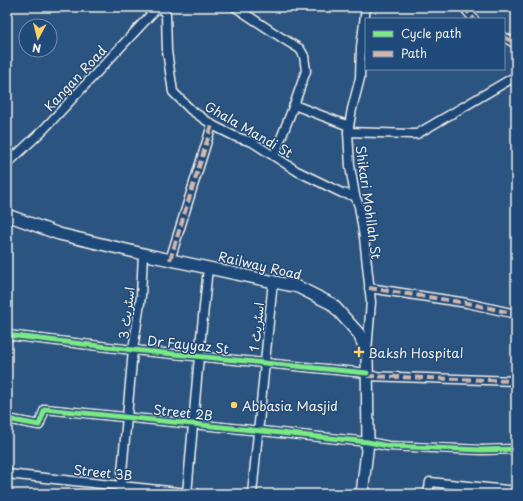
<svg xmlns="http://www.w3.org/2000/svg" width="523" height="501" font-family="'Playpen Sans','Playpen Sans Arabic',sans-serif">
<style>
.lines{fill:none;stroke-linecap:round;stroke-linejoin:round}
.street-casing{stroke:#f4f1e8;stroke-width:11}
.secondary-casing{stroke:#f4f1e8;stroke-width:14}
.street{stroke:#1f4a7a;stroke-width:8}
.secondary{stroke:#1f4a7a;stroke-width:11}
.quiet{stroke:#d1b7ad;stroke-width:4;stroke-dasharray:8 4;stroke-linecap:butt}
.cycleway-casing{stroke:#1f4a7a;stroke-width:8}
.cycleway{stroke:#7ce984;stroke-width:5}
.poi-dot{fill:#ffd166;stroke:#1f4a7a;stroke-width:1.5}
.labels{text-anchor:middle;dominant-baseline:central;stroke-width:3;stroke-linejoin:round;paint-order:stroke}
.street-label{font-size:13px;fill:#f4f1e8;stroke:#1f4a7a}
.poi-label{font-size:13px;fill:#f4f1e8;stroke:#1f4a7a;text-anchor:start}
</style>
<rect width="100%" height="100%" fill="#2c5481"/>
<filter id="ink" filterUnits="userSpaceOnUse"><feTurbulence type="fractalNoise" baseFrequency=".025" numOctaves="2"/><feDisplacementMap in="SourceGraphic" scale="8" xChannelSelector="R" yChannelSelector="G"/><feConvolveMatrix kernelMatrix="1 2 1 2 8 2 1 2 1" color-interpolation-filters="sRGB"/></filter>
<g filter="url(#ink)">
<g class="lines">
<defs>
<g id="street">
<path d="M159,7L166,14L167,51L173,92L191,110L214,126L236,137L252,142L297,171L342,193L355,196"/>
<path d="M235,7L282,38L300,49L304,56L306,71L294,105L349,126"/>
<path d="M366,7L361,47L360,78L352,109L348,132L350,166L355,196L359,206L364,237L371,302L367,351"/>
<path d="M465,7L467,11L474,19"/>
<path d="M504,37L516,44"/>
<path d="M348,132L411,134H417L516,76"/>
<path d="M7,150L15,156"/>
<path d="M274,156L294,105"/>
<path d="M7,164L44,129L158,7"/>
<path d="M170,260L212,125"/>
<path d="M369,288L467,303L516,314"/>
<path d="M7,335L133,350L367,373"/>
<path d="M367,376L516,381"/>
<path d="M7,419L39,425L45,409L368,442L388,446L482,450L516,449"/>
<path d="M7,474L197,494"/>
<path d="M120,494L133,350L141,296L143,254"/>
<path d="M187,494L199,356L208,268"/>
<path d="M252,494L273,281"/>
<path d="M428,494L430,482L516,491"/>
</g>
<path id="secondary" d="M7,215L59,234L152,256L298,287L332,304L359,334L367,354L368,442L362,494"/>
</defs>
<use href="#street" class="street-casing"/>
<use href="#secondary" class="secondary-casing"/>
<use href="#street" class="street"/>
<use href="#secondary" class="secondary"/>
<g class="quiet">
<path d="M465,7L467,11L474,19"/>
<path d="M504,37L516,44"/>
<path d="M170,260L212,125"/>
<path d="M369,288L467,303L516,314"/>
<path d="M367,376L516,381"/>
</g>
<defs>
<g id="cycleway">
<path d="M7,335L133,350L367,373"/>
<path d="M7,419L39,425L45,409L368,442L388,446L482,450L516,449"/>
</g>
</defs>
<use href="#cycleway" class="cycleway-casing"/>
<use href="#cycleway" class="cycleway"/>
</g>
</g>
<g class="poi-dot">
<path d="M357 346h4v4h4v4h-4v4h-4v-4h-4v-4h4z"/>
<circle cx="234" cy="405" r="4"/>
</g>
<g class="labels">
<g class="street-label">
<text transform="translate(75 78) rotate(-47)">Kangan Road</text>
<text transform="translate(249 129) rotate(30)">Ghala Mandi St</text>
<text transform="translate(369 202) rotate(82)">Shikari Mohllah St</text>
<text transform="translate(260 265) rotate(13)">Railway Road</text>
<text transform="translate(126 313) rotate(-83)">اسٹریٹ 3</text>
<text transform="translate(256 327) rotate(-84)">اسٹریٹ 1</text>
<text transform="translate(188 344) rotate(6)">Dr Fayyaz St</text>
<text transform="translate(183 412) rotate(6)">Street 2B</text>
<text transform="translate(103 472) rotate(6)">Street 3B</text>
</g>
<g class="poi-label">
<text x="368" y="352">Baksh Hospital</text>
<text x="242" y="405">Abbasia Masjid</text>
</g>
</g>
<rect width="523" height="501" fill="none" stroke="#1f4a7a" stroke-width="24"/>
<rect x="12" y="12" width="499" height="477" fill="none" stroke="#f4f1e8" stroke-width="1.5" filter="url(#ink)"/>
<rect x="365" y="18" width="140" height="52" fill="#1f4a7a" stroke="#748da6"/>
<rect x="373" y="31" width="20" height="6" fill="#7ce984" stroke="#748da6"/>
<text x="401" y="38" font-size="12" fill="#f4f1e8">Cycle path</text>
<rect x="373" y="51" width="20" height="6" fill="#d1b7ad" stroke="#748da6"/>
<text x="401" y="58" font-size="12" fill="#f4f1e8">Path</text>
<g transform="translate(38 38) rotate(187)"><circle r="19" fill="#1f4a7a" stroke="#748da6"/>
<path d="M0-3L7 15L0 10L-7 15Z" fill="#ffd166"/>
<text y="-6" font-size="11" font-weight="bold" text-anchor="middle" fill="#f4f1e8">N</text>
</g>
</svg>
